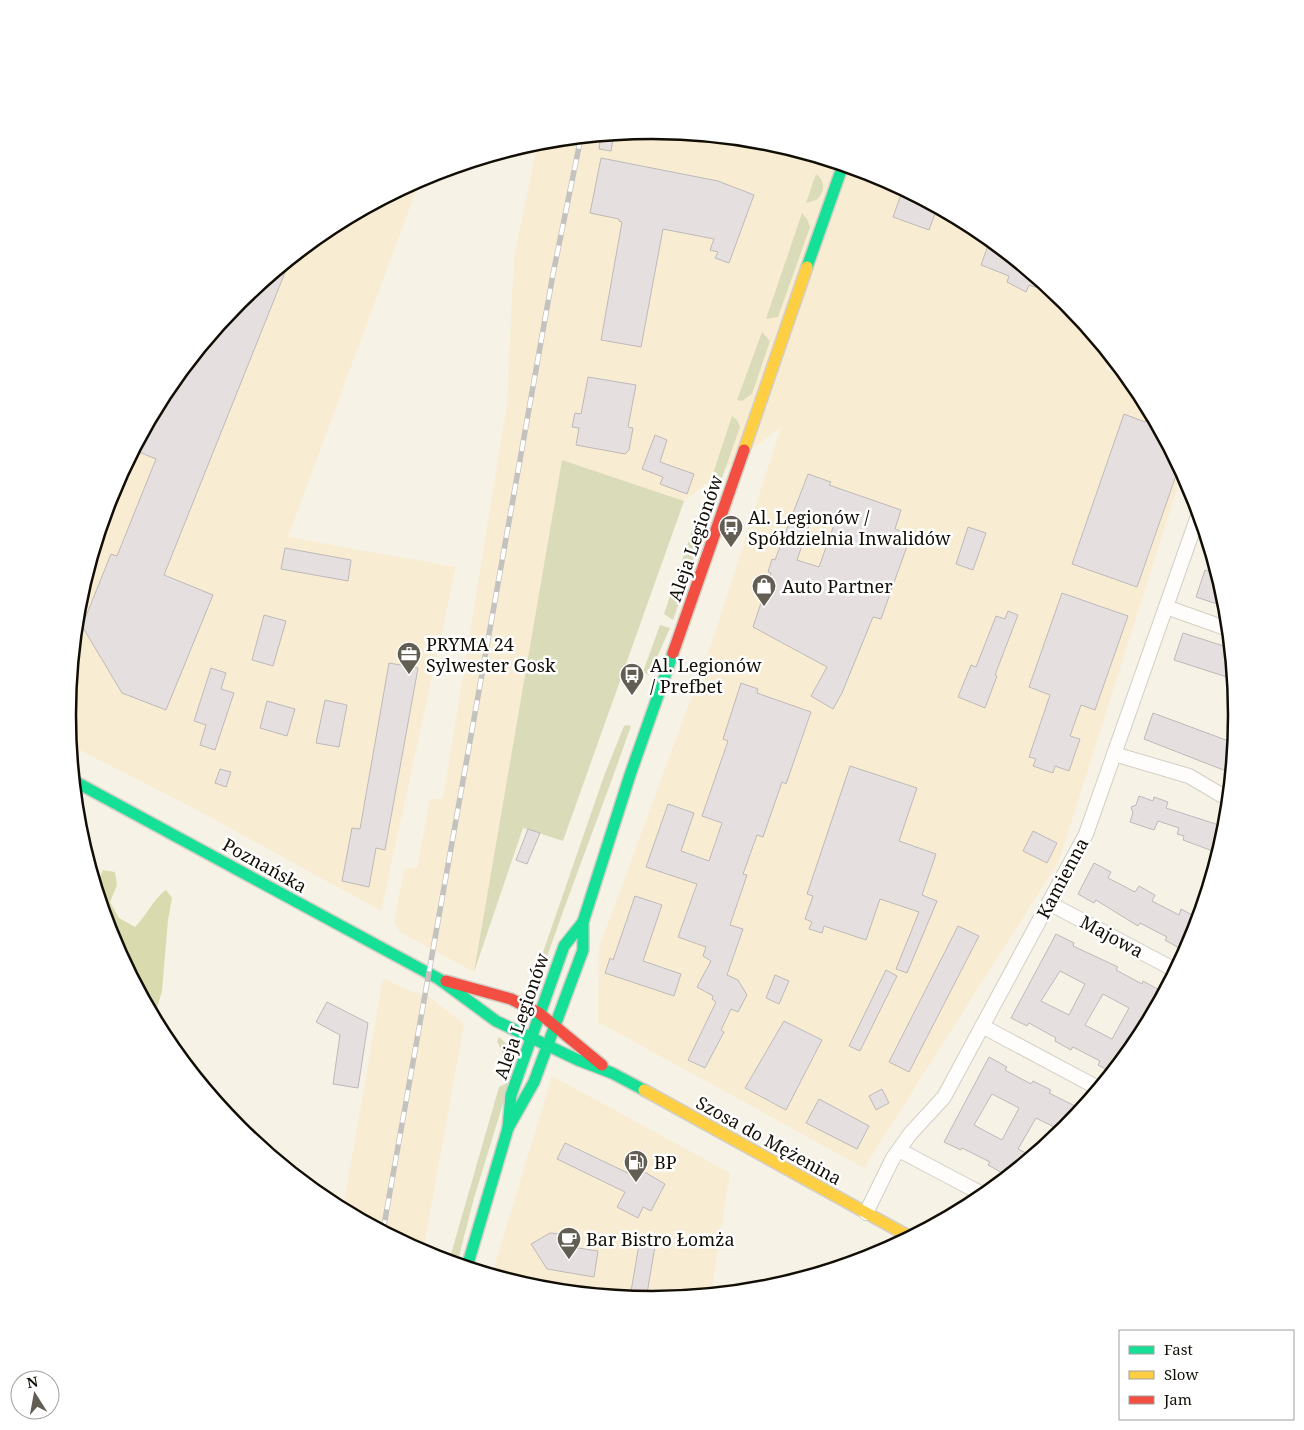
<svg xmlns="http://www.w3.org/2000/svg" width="1304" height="1430" font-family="'Noto Serif',serif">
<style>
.built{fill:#f8edd3}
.green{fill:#dadbb8}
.forest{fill:#d9dbae}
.building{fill:#e5e0df;stroke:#beb9b9;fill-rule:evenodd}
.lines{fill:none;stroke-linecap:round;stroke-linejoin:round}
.street-casing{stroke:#d3cfc4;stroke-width:16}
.fast-casing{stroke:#d3cfc4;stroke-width:14}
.slow-casing{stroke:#d3cfc4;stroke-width:14}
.jam-casing{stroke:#d3cfc4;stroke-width:14}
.street{stroke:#fefdfb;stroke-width:14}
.fast{stroke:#16e098;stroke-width:11}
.slow{stroke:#ffcf43;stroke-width:11}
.jam{stroke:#f24e42;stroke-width:11}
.rail-casing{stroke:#c4c2bf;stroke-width:5.5}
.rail{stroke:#fff;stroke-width:4;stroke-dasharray:11;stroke-linecap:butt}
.labels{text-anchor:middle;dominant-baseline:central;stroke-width:5;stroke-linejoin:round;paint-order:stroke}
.poi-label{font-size:18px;fill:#120e05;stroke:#fff;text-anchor:start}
.street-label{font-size:18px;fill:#120e05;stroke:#fff}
.rim{fill:none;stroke:#120e05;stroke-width:2.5}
</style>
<rect width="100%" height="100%" fill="#f7f2e6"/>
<g class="built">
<path d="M652,131L766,142L876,175L977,229L1066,302L1110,356L1106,369L1131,382L1138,391L1182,473L1059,861L864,1168L598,1022L599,948L715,633L781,427L684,501L562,460L474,972L400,932L394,922L404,869L417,868L430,799H443L507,404L514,257L538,142Z"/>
<path d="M420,180L288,537L456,567L381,911L197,810L70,745L68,715L79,601L112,491L166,390L239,301L328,229Z"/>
<path d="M383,978L407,990L428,996L464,1024L423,1252L343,1209Z"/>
<path d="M552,1076L730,1173L711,1294L652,1299L492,1274Z"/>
</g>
<g class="green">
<path d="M816,174C826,181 825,193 816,200L806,203Z"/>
<path d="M802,213L807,219L810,227L778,317L766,319Z"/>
<path d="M762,332L770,341L752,394L742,401L737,400Z"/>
<path d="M732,416L737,420L740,427L718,489L709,486Z"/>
<path d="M562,460L684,501L563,841L523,828L474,972Z"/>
<path d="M693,528L704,532L673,620L664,614Z"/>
<path d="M660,625L670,628L649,675L643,672Z"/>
<path d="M627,725L631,726C603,806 572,884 545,963L541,958L604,776L624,726Z"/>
<path d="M499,1037L512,1049L513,1071L505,1068V1059L497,1041Z"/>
<path d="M507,1083L509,1084L474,1198L457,1264L449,1261L499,1087Z"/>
</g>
<path class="forest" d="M103,870L115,872L117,885L110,902L119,918L135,927C147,915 153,899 166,890L172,898L168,920L162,991L154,1018L112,938L96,887Z"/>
<g class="building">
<path d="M614,134L611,151L599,149L601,136Z"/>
<path d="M601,158L718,181L754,195L729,263L715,258L718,252L710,250L714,239L663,229L641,347L601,340L622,222L619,221V219L590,213Z"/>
<path d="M903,189L937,208L929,230L893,217Z"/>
<path d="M990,240L1053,292V293L1029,285L1026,292L1007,282L1009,276L981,265Z"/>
<path d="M290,260L164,575L213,595L166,710L122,693L82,626L111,554L117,556L156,459L134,450L166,390L239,302Z"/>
<path d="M588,377L636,385L628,427L633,428L629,450L625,454L576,445L579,428L572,427L575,413L581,414Z"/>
<path d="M1149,411L1179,467L1137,587L1072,564L1124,414L1145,422Z"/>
<path d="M655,435L667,440L660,462L694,474L687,494L660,484L663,477L642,469Z"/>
<path d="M808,474L831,482L829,485L901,510L895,529L911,535L881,619L873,617L842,693L833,709L811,696L827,667L753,627L771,573L768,572L772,559L775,560ZM812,517L834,525L819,567L797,560Z"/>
<path d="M968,527L986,533L973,570L956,564Z"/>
<path d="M285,548L351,560L348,581L281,569Z"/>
<path d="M1205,570L1217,574L1226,607L1196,597Z"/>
<path d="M1062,593L1128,616L1095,710L1081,705L1070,736L1080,739L1069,771L1055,766L1053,773L1033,766L1036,759L1029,757L1050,695L1029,687Z"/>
<path d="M1008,611L1018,615L995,675L997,676L985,708L958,697L971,665L976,667L996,616L1005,619Z"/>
<path d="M264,615L286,621L273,666L252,660Z"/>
<path d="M1183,633L1230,648L1233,679L1174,660Z"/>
<path d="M389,663L418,668L385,850L376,848L369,887L342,881L352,828L360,829Z"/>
<path d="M211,668L226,673L221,689L234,693L215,750L200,745L206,725L194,721Z"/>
<path d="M741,683L758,689L757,693L811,712L786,784L782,782L763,837L757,835L743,874L747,875L730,925L743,929L727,975L738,980L747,995L738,1012L731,1009L721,1030L724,1032L705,1068L688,1060L716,1002L712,999L713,996L697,987L711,961L703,956L706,947L678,937L697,884L646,867L668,804L694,813L681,851L709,861L722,823L702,816L728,741L723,739Z"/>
<path d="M325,700L347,705L339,747L316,743Z"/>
<path d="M267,701L295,709L287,736L260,728Z"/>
<path d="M1153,713L1234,743L1226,771L1144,739Z"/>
<path d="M850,766L917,788L899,841L936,854L922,895L937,901L907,973L896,969L919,912L880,899L866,940L824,926L822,933L809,929L812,922L805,919L813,896L807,894Z"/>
<path d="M220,769L231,772L226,787L215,783Z"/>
<path d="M1139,796L1153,801L1154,797L1168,802L1166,808L1225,827L1218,853L1183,840L1184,836L1177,834L1179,828L1158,821L1154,830L1130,822L1133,813L1131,807L1136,805Z"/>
<path d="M528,829L540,833L527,864L516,860Z"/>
<path d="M1033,831L1057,843L1047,863L1023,851Z"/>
<path d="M1094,863L1111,872L1108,878L1135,892L1139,886L1155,895L1152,901L1179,915L1181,909L1198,918L1187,948L1183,946L1181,949L1165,940L1167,937L1140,923L1138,926L1096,900L1094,903L1078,894Z"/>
<path d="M635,896L662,905L643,961L681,974L674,996L605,973L610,958L613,960Z"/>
<path d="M958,926L979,936L909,1072L889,1062Z"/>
<path d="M1056,934L1074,943L1073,946L1118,967L1116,970L1142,984L1143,981L1161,991L1160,994L1162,995L1149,1019L1147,1018L1142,1026L1141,1025L1128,1048L1130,1049L1112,1072L1098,1065L1100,1061L1073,1047L1071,1050L1055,1041L1056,1038L1029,1023L1027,1026L1011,1018ZM1060,971L1085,984L1069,1015L1041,1001ZM1103,994L1129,1008L1112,1039L1085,1025Z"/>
<path d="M886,970L897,976L860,1051L849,1046Z"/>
<path d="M775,975L789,981L779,1004L766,998Z"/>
<path d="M327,1002L368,1023L358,1088L333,1084L340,1035L316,1022Z"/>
<path d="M784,1021L822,1040L786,1110L745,1088Z"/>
<path d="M989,1057L1007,1067L1005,1070L1031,1084L1033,1081L1051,1090L1049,1093L1081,1109L1062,1131L1036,1118L1018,1149L1032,1156L1010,1174L1006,1171L1004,1174L988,1165L990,1162L962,1148L961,1150L944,1142ZM992,1094L1019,1108L1002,1140L974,1125Z"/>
<path d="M882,1089L889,1103L876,1110L869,1096Z"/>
<path d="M819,1099L869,1126L857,1149L806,1123Z"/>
<path d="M565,1143L630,1174L641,1170L665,1184L651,1211L643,1207L638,1218L617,1207L625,1192L557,1159Z"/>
<path d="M550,1233L562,1234L572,1247L598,1251L594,1277L547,1269L531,1244Z"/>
<path d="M640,1239L656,1241L646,1299L630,1297Z"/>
</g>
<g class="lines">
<defs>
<g id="street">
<path d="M1166,607L1228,629"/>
<path d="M1114,754L1189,776L1228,799"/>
<path d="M1049,903L1175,970"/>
<path d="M982,1026L1098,1088"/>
<path d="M899,1150L984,1195"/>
<path d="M866,1213L893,1158L910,1134L944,1097L1086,834L1199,513"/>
</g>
<g id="fast">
<path d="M807,267L843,165"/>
<path d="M74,781L439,979L496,1021L578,1060L612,1073L644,1090"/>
<path d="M508,1128L534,1082L583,950V922L630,775L673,653"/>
<path d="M467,1267L508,1128L511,1095L564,946L583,922"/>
</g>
<g id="slow">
<path d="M744,450L807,267"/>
<path d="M644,1090L910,1237"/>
</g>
<g id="jam">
<path d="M673,653L744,450"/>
<path d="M446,981L511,999L539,1013L602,1065"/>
</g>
</defs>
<use href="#street" class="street-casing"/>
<use href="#fast" class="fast-casing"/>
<use href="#slow" class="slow-casing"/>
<use href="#jam" class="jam-casing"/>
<use href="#street" class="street"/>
<use href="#fast" class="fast"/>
<use href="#slow" class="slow"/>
<use href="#jam" class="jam"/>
<defs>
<path id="rail" d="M383,1231L553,274L581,137"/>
</defs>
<use href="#rail" class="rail-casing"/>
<use href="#rail" class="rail"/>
</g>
<defs>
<symbol id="bus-pin" viewBox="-11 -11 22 30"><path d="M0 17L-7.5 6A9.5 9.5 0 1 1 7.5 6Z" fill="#625e54" stroke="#fff"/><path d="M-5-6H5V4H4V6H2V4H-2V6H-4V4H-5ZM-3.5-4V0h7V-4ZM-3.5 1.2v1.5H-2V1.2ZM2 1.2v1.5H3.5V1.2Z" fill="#fff"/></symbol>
<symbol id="shop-pin" viewBox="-11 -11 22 30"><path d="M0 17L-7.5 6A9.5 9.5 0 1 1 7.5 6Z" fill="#625e54" stroke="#fff"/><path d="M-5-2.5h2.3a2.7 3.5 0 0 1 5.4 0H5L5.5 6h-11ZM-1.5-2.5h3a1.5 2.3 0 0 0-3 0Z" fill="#fff"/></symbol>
<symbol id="office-pin" viewBox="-11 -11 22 30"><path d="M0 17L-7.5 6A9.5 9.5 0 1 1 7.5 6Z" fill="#625e54" stroke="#fff"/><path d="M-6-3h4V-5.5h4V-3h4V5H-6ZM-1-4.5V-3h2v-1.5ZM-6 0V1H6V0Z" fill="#fff"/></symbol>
<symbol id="fuel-pin" viewBox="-11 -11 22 30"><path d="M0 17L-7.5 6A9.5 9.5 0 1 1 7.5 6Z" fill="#625e54" stroke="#fff"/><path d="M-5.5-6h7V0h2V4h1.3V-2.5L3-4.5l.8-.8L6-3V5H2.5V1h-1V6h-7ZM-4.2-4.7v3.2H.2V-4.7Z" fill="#fff"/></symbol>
<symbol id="cafe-pin" viewBox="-11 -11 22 30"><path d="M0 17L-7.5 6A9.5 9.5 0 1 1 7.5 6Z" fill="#625e54" stroke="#fff"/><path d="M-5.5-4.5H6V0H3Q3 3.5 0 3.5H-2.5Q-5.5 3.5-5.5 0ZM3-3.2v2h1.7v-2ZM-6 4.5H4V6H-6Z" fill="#fff"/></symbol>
</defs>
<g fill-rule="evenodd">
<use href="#bus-pin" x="717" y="513" width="28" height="38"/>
<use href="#shop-pin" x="750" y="572" width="28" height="38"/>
<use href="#office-pin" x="395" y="640" width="28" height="38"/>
<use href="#bus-pin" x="618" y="661" width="28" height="38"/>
<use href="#fuel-pin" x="622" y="1148" width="28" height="38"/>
<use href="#cafe-pin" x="555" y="1225" width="28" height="38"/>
</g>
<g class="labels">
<g class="poi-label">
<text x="748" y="517">Al. Legionów /<tspan x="748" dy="21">Spółdzielnia Inwalidów</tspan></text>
<text x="782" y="586">Auto Partner</text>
<text x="426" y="644">PRYMA 24<tspan x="426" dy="21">Sylwester Gosk</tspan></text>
<text x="650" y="665">Al. Legionów<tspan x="650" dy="21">/ Prefbet</tspan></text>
<text x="654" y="1162">BP</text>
<text x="586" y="1239">Bar Bistro Łomża</text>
</g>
<g class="street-label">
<text transform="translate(695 538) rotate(-71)">Aleja Legionów</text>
<text transform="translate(265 865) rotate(29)">Poznańska</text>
<text transform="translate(1062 878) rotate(-62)">Kamienna</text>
<text transform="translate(1112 936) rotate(28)">Majowa</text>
<text transform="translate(521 1016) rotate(-71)">Aleja Legionów</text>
<text transform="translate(769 1140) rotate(29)">Szosa do Mężenina</text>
</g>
</g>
<path d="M0 0H1304V1430H0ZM76 715a576 576 0 1 1 1152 0a576 576 0 1 1-1152 0Z" fill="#fff" fill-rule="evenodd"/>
<path class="rim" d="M76 715a576 576 0 1 1 1152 0a576 576 0 1 1-1152 0Z"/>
<rect x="1119" y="1330" width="175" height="90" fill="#ffffff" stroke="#a09f9b"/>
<rect x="1129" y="1346" width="25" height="8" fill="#16e098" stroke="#a09f9b"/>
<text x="1164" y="1355" font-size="15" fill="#120e05">Fast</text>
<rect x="1129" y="1371" width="25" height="8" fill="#ffcf43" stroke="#a09f9b"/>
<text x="1164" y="1380" font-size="15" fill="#120e05">Slow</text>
<rect x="1129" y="1396" width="25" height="8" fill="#f24e42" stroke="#a09f9b"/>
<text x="1164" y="1405" font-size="15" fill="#120e05">Jam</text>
<g transform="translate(35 1395) rotate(349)"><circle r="24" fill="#ffffff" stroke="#a09f9b"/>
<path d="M0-4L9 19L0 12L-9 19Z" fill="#625e54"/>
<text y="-8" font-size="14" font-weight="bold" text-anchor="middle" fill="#120e05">N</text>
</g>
</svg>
